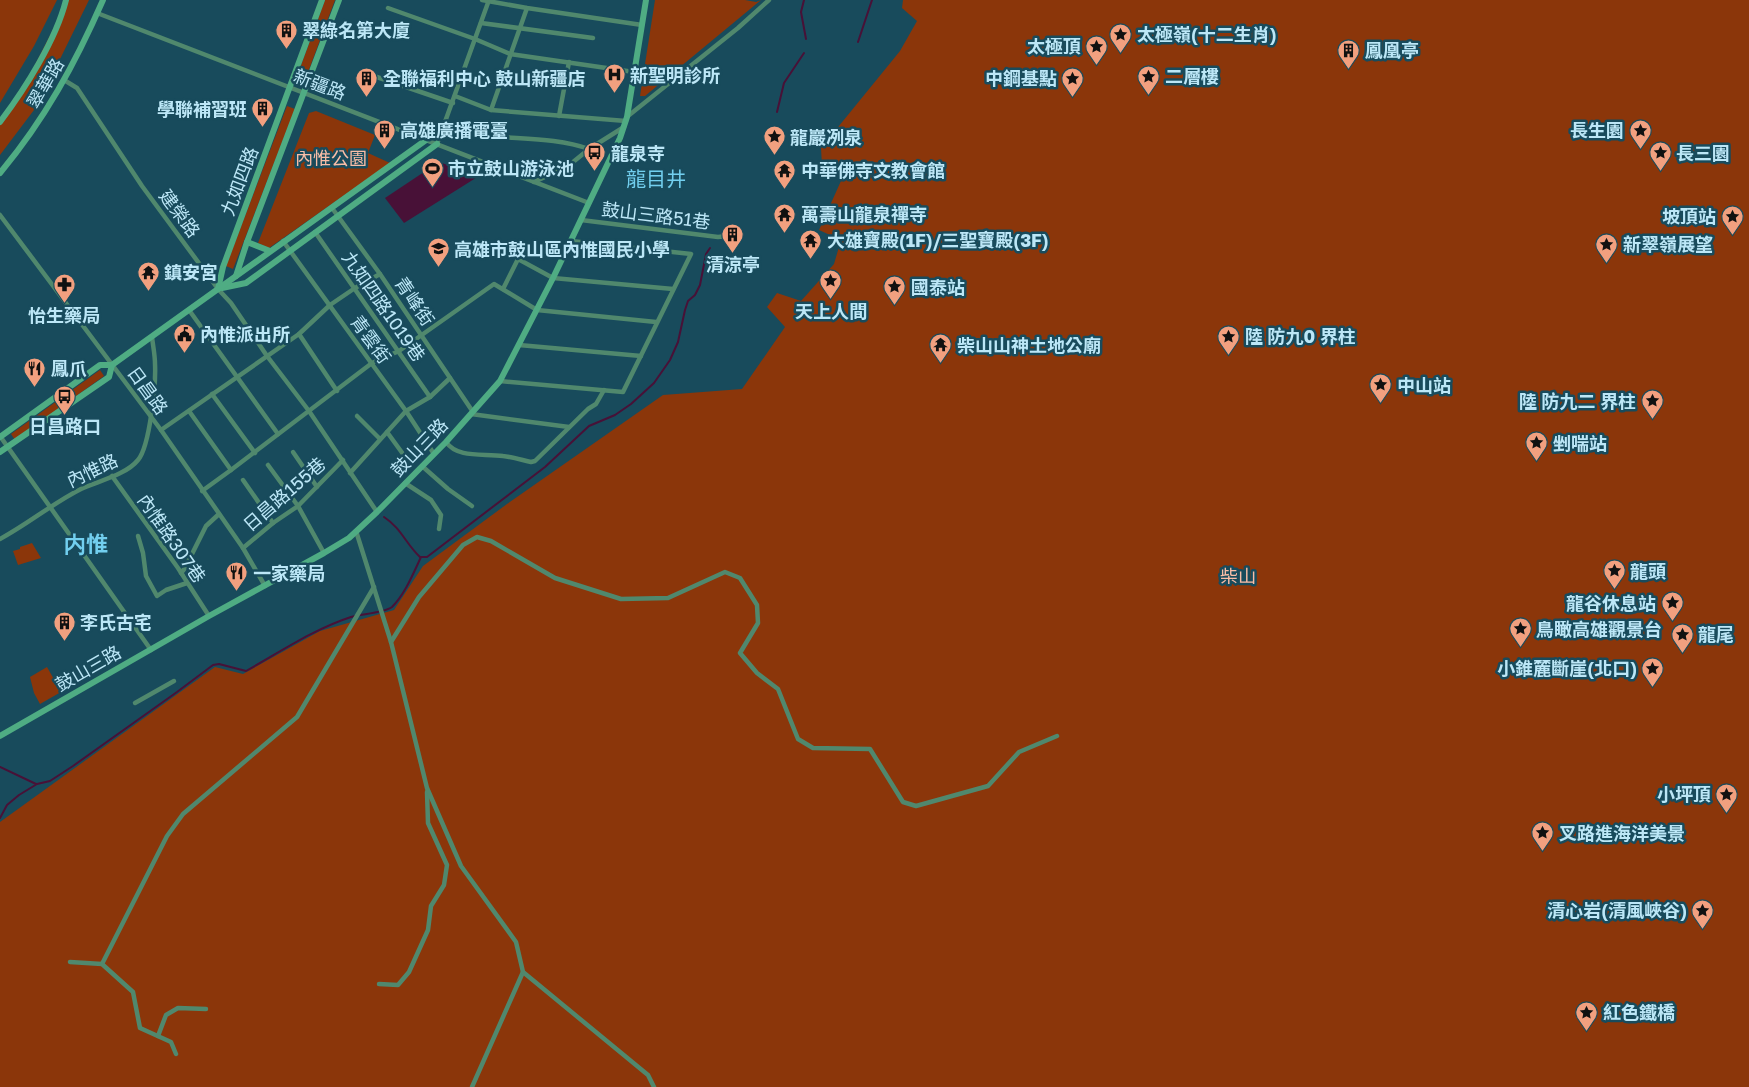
<svg xmlns="http://www.w3.org/2000/svg" width="1749" height="1087" font-family="'Golos Text','Noto Sans TC',sans-serif">
<style>
.green{fill:#8b360a}
.water{fill:#481137}
.lines{fill:none;stroke-linecap:round;stroke-linejoin:round}
.stream{stroke:#481137;stroke-width:2}
.street{stroke:#50886d;stroke-width:4.5}
.secondary{stroke:#4fac83;stroke-width:6}
.labels{text-anchor:middle;dominant-baseline:central;stroke-width:5;stroke-linejoin:round;paint-order:stroke}
.poi-label{font-size:18px;font-weight:bold;fill:#bce7f7;stroke:#184b5c;text-anchor:start}
.street-label{font-size:18px;fill:#bce7f7;stroke:#184b5c}
.park-label{font-size:18px;fill:#f9bda6;stroke:#184b5c}
.quarter-label{font-size:20px;fill:#72cfef;stroke:#184b5c}
.district-label{font-size:22px;font-weight:bold;fill:#72cfef;stroke:#184b5c}
</style>
<rect width="100%" height="100%" fill="#184b5c"/>
<g class="green">
<path d="M0,0H57L34,46L0,103Z"/>
<path d="M68,0H89L37,106L0,155V125L14,106Z"/>
<path d="M325,0H335L304,83L296,79Z"/>
<path d="M655,0H745L756,2L761,0L645,96H640Z"/>
<path d="M903,0H1749V1087H0V822L215,667L243,674L320,631L394,610L423,566L507,504L663,395L742,389L785,327L767,307L777,293L801,301L834,264L841,240L819,230L849,163L822,166L821,148L900,51L917,21L902,8Z"/>
<path d="M287,106L295,109L233,269L226,266Z"/>
<path d="M316,111L375,135L368,153L390,163L269,248L258,243L309,113Z"/>
<path d="M100,370L104,376L15,440L11,434Z"/>
<path d="M32,543L41,558L18,565L13,551L20,549V547Z"/>
<path d="M47,667L61,692L40,704L34,693L30,677Z"/>
</g>
<path class="water" d="M439,162L479,176L404,223L385,198Z"/>
<g class="lines">
<g class="stream">
<path d="M804,0L801,12L806,39"/>
<path d="M858,42L872,0"/>
<path d="M777,112L784,83L804,53"/>
<path d="M384,517C401,528 406,544 420,557"/>
<path d="M0,767L36,784"/>
<path d="M0,818L7,805L19,795L37,784L50,781L73,766L177,692L213,665L219,664L246,671C280,652 314,629 351,617C361,614 384,613 392,607C405,594 413,574 421,557H427L545,467L589,426L615,415L631,404L654,383L670,360L678,342L685,310L688,301L695,295L700,285L706,254L710,248"/>
</g>
<g class="street">
<path d="M482,0L527,8L642,25"/>
<path d="M388,8L475,39L510,54L634,72"/>
<path d="M97,13L589,203"/>
<path d="M481,23L593,38"/>
<path d="M365,73L453,103"/>
<path d="M502,76L565,85"/>
<path d="M64,80L77,88L142,186L218,289L231,303L267,356L309,411L377,512"/>
<path d="M455,96L491,110L626,121"/>
<path d="M491,110L527,8"/>
<path d="M559,116L569,62"/>
<path d="M628,116L738,28L769,0"/>
<path d="M501,137C529,139 562,139 589,149"/>
<path d="M437,144L489,0"/>
<path d="M534,182L567,167L589,149L624,127"/>
<path d="M332,208L380,274L473,412"/>
<path d="M0,215L161,430L243,548L265,586"/>
<path d="M581,220L718,237L727,236"/>
<path d="M315,232L430,397"/>
<path d="M283,241L406,411L434,454"/>
<path d="M503,289L518,259L553,278L673,289"/>
<path d="M189,310L278,434"/>
<path d="M299,334L330,305L355,288L380,274"/>
<path d="M519,345L641,356"/>
<path d="M500,381L623,392L691,254L571,241"/>
<path d="M212,394L255,453"/>
<path d="M189,411L231,470L202,491"/>
<path d="M471,414L569,427"/>
<path d="M357,416L379,438"/>
<path d="M161,430L299,334L337,391"/>
<path d="M387,432L403,454"/>
<path d="M0,436L151,650"/>
<path d="M446,442C458,459 484,453 503,456C512,457 522,460 531,462L535,461L588,409L596,404L604,390"/>
<path d="M293,452L317,487"/>
<path d="M268,465L298,506L324,553"/>
<path d="M422,466L448,489L472,506"/>
<path d="M231,470L372,363L399,351L494,284L537,310L656,322"/>
<path d="M350,473L406,411L430,397L450,378"/>
<path d="M112,476L178,568L209,616"/>
<path d="M243,480L273,523"/>
<path d="M405,483L431,500L441,515L439,529"/>
<path d="M356,531L391,642"/>
<path d="M138,536L143,553L146,576L157,596L166,590L187,583"/>
<path d="M0,539C28,524 53,503 81,489C98,481 126,475 138,460C150,446 156,383 155,364C155,355 153,346 152,337"/>
<path d="M243,548L273,523L298,506L343,460"/>
<path d="M181,573L185,568L206,526L219,514"/>
<path d="M135,703L174,681"/>
<path d="M70,962L102,964L133,992L140,1028L171,1042L176,1054"/>
<path d="M102,964L167,836L183,814L297,717L374,587"/>
<path d="M379,984L398,985L409,972L428,930L431,906L444,885L447,865L428,823L427,792"/>
<path d="M158,1036L166,1015L178,1008L206,1009"/>
<path d="M472,1087L523,972"/>
<path d="M654,1087L648,1075L523,972L516,942L461,866L427,788L391,642L419,597L463,545L477,537L491,541L555,578L621,599L668,598L725,572L740,578L757,605L758,623L740,653L757,673L778,689L798,739L813,748L870,749L903,802L916,806L988,786L1019,752L1057,736"/>
</g>
<g class="secondary">
<path d="M0,122C25,89 56,40 66,0"/>
<path d="M0,173C45,119 75,64 103,0"/>
<path d="M247,242L270,251"/>
<path d="M236,276L247,242L339,0"/>
<path d="M222,288L246,283L437,144"/>
<path d="M218,289L223,267L322,0"/>
<path d="M0,437L100,365H112L426,140"/>
<path d="M0,452L109,377L112,365"/>
<path d="M0,736L209,616L324,553L349,538L377,512L446,442L500,381L553,278L620,138L627,117L646,0"/>
</g>
</g>
<defs>
<symbol id="building-pin" viewBox="-11 -11 22 30"><path d="M0 17L-7.5 6A9.5 9.5 0 1 1 7.5 6Z" fill="#f2a07f" stroke="#184b5c"/><path d="M-4-6H4V6H1V3H-1V6H-4ZM-2.5-4.3h1.7v1.8h-1.7ZM.8-4.3h1.7v1.8H.8ZM-2.5-1h1.7V.8h-1.7ZM.8-1h1.7V.8H.8Z" fill="#111"/></symbol>
<symbol id="sight-pin" viewBox="-11 -11 22 30"><path d="M0 17L-7.5 6A9.5 9.5 0 1 1 7.5 6Z" fill="#f2a07f" stroke="#184b5c"/><path d="M0-6L1.8-2.2L6-1.7L2.9 1.2L3.7 5.4L0 3.3L-3.7 5.4L-2.9 1.2L-6-1.7L-1.8-2.2Z" fill="#111"/></symbol>
<symbol id="hospital-pin" viewBox="-11 -11 22 30"><path d="M0 17L-7.5 6A9.5 9.5 0 1 1 7.5 6Z" fill="#f2a07f" stroke="#184b5c"/><path d="M-5-5h3v3.5h4V-5h3V5h-3V1.5h-4V5h-3Z" fill="#111"/></symbol>
<symbol id="bus-pin" viewBox="-11 -11 22 30"><path d="M0 17L-7.5 6A9.5 9.5 0 1 1 7.5 6Z" fill="#f2a07f" stroke="#184b5c"/><path d="M-5-6H5V4H4V6H2V4H-2V6H-4V4H-5ZM-3.5-4V0h7V-4ZM-3.5 1.2v1.5H-2V1.2ZM2 1.2v1.5H3.5V1.2Z" fill="#111"/></symbol>
<symbol id="stadium-pin" viewBox="-11 -11 22 30"><path d="M0 17L-7.5 6A9.5 9.5 0 1 1 7.5 6Z" fill="#f2a07f" stroke="#184b5c"/><path d="M0-5a6.5 5 0 1 0 0 10a6.5 5 0 1 0 0-10ZM-3.5-1.8h7v3.6h-7Z" fill="#111"/></symbol>
<symbol id="temple-pin" viewBox="-11 -11 22 30"><path d="M0 17L-7.5 6A9.5 9.5 0 1 1 7.5 6Z" fill="#f2a07f" stroke="#184b5c"/><path d="M0-6L5-2H3V0L6.5 2.5H4V6H1.5V3h-3V6H-4V2.5H-6.5L-3 0V-2H-5Z" fill="#111"/></symbol>
<symbol id="school-pin" viewBox="-11 -11 22 30"><path d="M0 17L-7.5 6A9.5 9.5 0 1 1 7.5 6Z" fill="#f2a07f" stroke="#184b5c"/><path d="M0-5L7-2L0 1L-7-2ZM-4 1L0 2.5L4 1V4Q0 6-4 4Z" fill="#111"/></symbol>
<symbol id="pharmacy-pin" viewBox="-11 -11 22 30"><path d="M0 17L-7.5 6A9.5 9.5 0 1 1 7.5 6Z" fill="#f2a07f" stroke="#184b5c"/><path d="M-2-6h4v4h4v4h-4v4h-4v-4h-4v-4h4Z" fill="#111"/></symbol>
<symbol id="civic-pin" viewBox="-11 -11 22 30"><path d="M0 17L-7.5 6A9.5 9.5 0 1 1 7.5 6Z" fill="#f2a07f" stroke="#184b5c"/><path d="M-.6-6.5H3V-4.5H.6V-3L4-1V1h2V6H-6V1h2V-1L-.6-3ZM-1.2 2.5V6h2.4V2.5Z" fill="#111"/></symbol>
<symbol id="restaurant-pin" viewBox="-11 -11 22 30"><path d="M0 17L-7.5 6A9.5 9.5 0 1 1 7.5 6Z" fill="#f2a07f" stroke="#184b5c"/><path d="M-5-6h1v4h1v-4h1v4h1v-4h1v5L-1.5 .5V6h-2V.5L-5-1ZM5-6V6H3V1.5H1.5Q1.5-4 5-6Z" fill="#111"/></symbol>
</defs>
<g fill-rule="evenodd">
<use href="#building-pin" x="274" y="18" width="25" height="34"/>
<use href="#sight-pin" x="1108" y="22" width="25" height="34"/>
<use href="#sight-pin" x="1084" y="34" width="25" height="34"/>
<use href="#building-pin" x="1336" y="38" width="25" height="34"/>
<use href="#hospital-pin" x="602" y="62" width="25" height="34"/>
<use href="#sight-pin" x="1136" y="64" width="25" height="34"/>
<use href="#building-pin" x="354" y="66" width="25" height="34"/>
<use href="#sight-pin" x="1060" y="66" width="25" height="34"/>
<use href="#building-pin" x="250" y="96" width="25" height="34"/>
<use href="#building-pin" x="372" y="118" width="25" height="34"/>
<use href="#sight-pin" x="1628" y="118" width="25" height="34"/>
<use href="#sight-pin" x="762" y="124" width="25" height="34"/>
<use href="#bus-pin" x="582" y="140" width="25" height="34"/>
<use href="#sight-pin" x="1648" y="140" width="25" height="34"/>
<use href="#stadium-pin" x="420" y="156" width="25" height="34"/>
<use href="#temple-pin" x="772" y="158" width="25" height="34"/>
<use href="#temple-pin" x="772" y="202" width="25" height="34"/>
<use href="#sight-pin" x="1720" y="204" width="25" height="34"/>
<use href="#building-pin" x="720" y="222" width="25" height="34"/>
<use href="#temple-pin" x="798" y="228" width="25" height="34"/>
<use href="#sight-pin" x="1594" y="232" width="25" height="34"/>
<use href="#school-pin" x="426" y="236" width="25" height="34"/>
<use href="#temple-pin" x="136" y="260" width="25" height="34"/>
<use href="#sight-pin" x="818" y="268" width="25" height="34"/>
<use href="#pharmacy-pin" x="52" y="272" width="25" height="34"/>
<use href="#sight-pin" x="882" y="274" width="25" height="34"/>
<use href="#civic-pin" x="172" y="322" width="25" height="34"/>
<use href="#sight-pin" x="1216" y="324" width="25" height="34"/>
<use href="#temple-pin" x="928" y="332" width="25" height="34"/>
<use href="#restaurant-pin" x="22" y="356" width="25" height="34"/>
<use href="#sight-pin" x="1368" y="372" width="25" height="34"/>
<use href="#bus-pin" x="52" y="384" width="25" height="34"/>
<use href="#sight-pin" x="1640" y="388" width="25" height="34"/>
<use href="#sight-pin" x="1524" y="430" width="25" height="34"/>
<use href="#sight-pin" x="1602" y="558" width="25" height="34"/>
<use href="#restaurant-pin" x="224" y="560" width="25" height="34"/>
<use href="#sight-pin" x="1660" y="590" width="25" height="34"/>
<use href="#building-pin" x="52" y="610" width="25" height="34"/>
<use href="#sight-pin" x="1508" y="616" width="25" height="34"/>
<use href="#sight-pin" x="1670" y="622" width="25" height="34"/>
<use href="#sight-pin" x="1640" y="656" width="25" height="34"/>
<use href="#sight-pin" x="1714" y="782" width="25" height="34"/>
<use href="#sight-pin" x="1530" y="820" width="25" height="34"/>
<use href="#sight-pin" x="1690" y="898" width="25" height="34"/>
<use href="#sight-pin" x="1574" y="1000" width="25" height="34"/>
</g>
<g class="labels">
<g class="poi-label">
<text x="302" y="30">翠綠名第大廈</text>
<text x="1137" y="34">太極嶺(十二生肖)</text>
<text x="1081" y="46" text-anchor="end">太極頂</text>
<text x="1365" y="50">鳳凰亭</text>
<text x="630" y="75">新聖明診所</text>
<text x="1165" y="76">二層樓</text>
<text x="383" y="78">全聯福利中心 鼓山新疆店</text>
<text x="1057" y="78" text-anchor="end">中鋼基點</text>
<text x="247" y="109" text-anchor="end">學聯補習班</text>
<text x="400" y="130">高雄廣播電臺</text>
<text x="1624" y="130" text-anchor="end">長生園</text>
<text x="790" y="137">龍巖冽泉</text>
<text x="611" y="153">龍泉寺</text>
<text x="1676" y="153">長三園</text>
<text x="448" y="168">市立鼓山游泳池</text>
<text x="801" y="170">中華佛寺文教會館</text>
<text x="801" y="214">萬壽山龍泉禪寺</text>
<text x="1716" y="216" text-anchor="end">坡頂站</text>
<text x="827" y="240">大雄寶殿(1F)/三聖寶殿(3F)</text>
<text x="1623" y="244">新翠嶺展望</text>
<text x="454" y="249">高雄市鼓山區內惟國民小學</text>
<text x="733" y="264" text-anchor="middle">清涼亭</text>
<text x="164" y="272">鎮安宮</text>
<text x="911" y="287">國泰站</text>
<text x="831" y="311" text-anchor="middle">天上人間</text>
<text x="64" y="315" text-anchor="middle">怡生藥局</text>
<text x="200" y="334">內惟派出所</text>
<text x="1245" y="336">陸 防九0 界柱</text>
<text x="957" y="345">柴山山神土地公廟</text>
<text x="51" y="368">鳳爪</text>
<text x="1397" y="385">中山站</text>
<text x="1636" y="401" text-anchor="end">陸 防九二 界柱</text>
<text x="65" y="426" text-anchor="middle">日昌路口</text>
<text x="1553" y="443">剉喘站</text>
<text x="1630" y="571">龍頭</text>
<text x="253" y="573">一家藥局</text>
<text x="1656" y="603" text-anchor="end">龍谷休息站</text>
<text x="80" y="622">李氏古宅</text>
<text x="1536" y="629">鳥瞰高雄觀景台</text>
<text x="1698" y="634">龍尾</text>
<text x="1637" y="668" text-anchor="end">小錐麓斷崖(北口)</text>
<text x="1711" y="794" text-anchor="end">小坪頂</text>
<text x="1559" y="833">叉路進海洋美景</text>
<text x="1687" y="910" text-anchor="end">清心岩(清風峽谷)</text>
<text x="1603" y="1012">紅色鐵橋</text>
</g>
<g class="street-label">
<text transform="translate(45 83) rotate(-60)">翠華路</text>
<text transform="translate(320 84) rotate(21)">新疆路</text>
<text transform="translate(239 181) rotate(-69)">九如四路</text>
<text transform="translate(180 213) rotate(53)">建榮路</text>
<text transform="translate(656 215) rotate(7)">鼓山三路51巷</text>
<text transform="translate(415 301) rotate(56)">青峰街</text>
<text transform="translate(384 306) rotate(55)">九如四路1019巷</text>
<text transform="translate(371 339) rotate(54)">青雲街</text>
<text transform="translate(148 390) rotate(54)">日昌路</text>
<text transform="translate(419 447) rotate(-46)">鼓山三路</text>
<text transform="translate(92 470) rotate(-25)">內惟路</text>
<text transform="translate(284 494) rotate(-41)">日昌路155巷</text>
<text transform="translate(172 538) rotate(55)">內惟路307巷</text>
<text transform="translate(88 668) rotate(-30)">鼓山三路</text>
</g>
<g class="park-label">
<text x="331" y="158">內惟公園</text>
<text x="1238" y="576">柴山</text>
</g>
<g class="quarter-label">
<text x="656" y="178">龍目井</text>
</g>
<g class="district-label">
<text x="86" y="543">内惟</text>
</g>
</g>
</svg>
